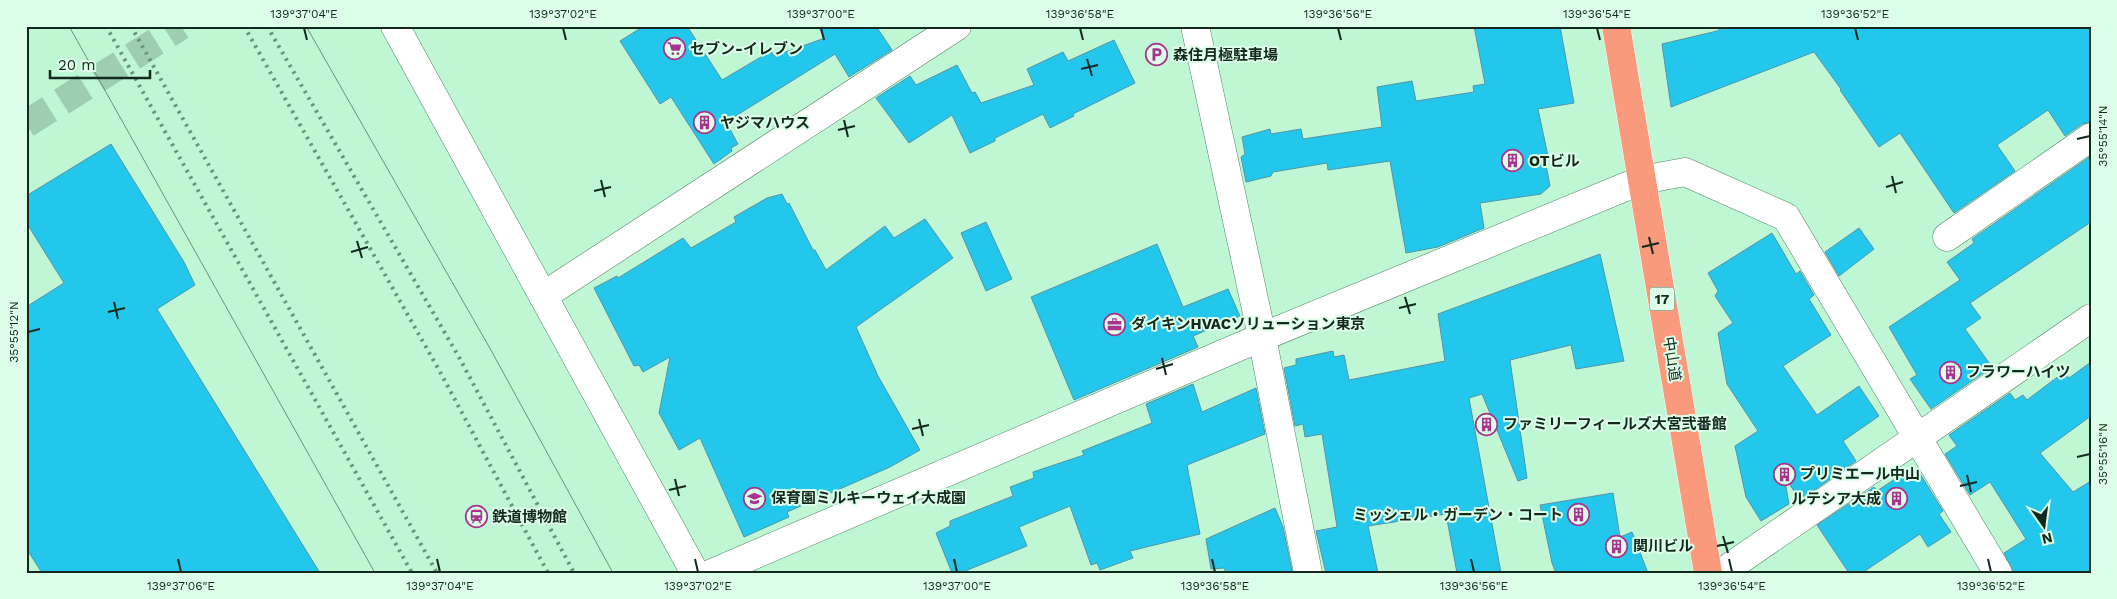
<svg xmlns="http://www.w3.org/2000/svg" width="2117" height="599" font-family="'Work Sans','Noto Sans JP',sans-serif">
<style>
.building{fill:#23c7eb;stroke:#5395a7}
.lines{fill:none;stroke-linecap:round;stroke-linejoin:round}
.tertiary-tunnel{stroke:#9dceb0;stroke-width:28;stroke-dasharray:28 14;stroke-linecap:butt}
.minor-casing{stroke:#4f8365;stroke-width:29}
.tertiary-casing{stroke:#4f8365;stroke-width:29}
.trunk-casing{stroke:#fff;stroke-width:29}
.minor{stroke:#fff;stroke-width:28}
.tertiary{stroke:#fff;stroke-width:28}
.trunk{stroke:#fa9a7c;stroke-width:28}
.tram{stroke:#6b937b;stroke-width:1}
.rail{stroke:#6b937b;stroke-width:4;stroke-dasharray:2.5 5;stroke-linecap:butt}
.ticks{fill:none;stroke:#13291d;stroke-width:2}
.labels{text-anchor:middle;dominant-baseline:central;stroke-width:4;stroke-linejoin:round;paint-order:stroke}
.shield{fill:#ddfee9;stroke:#50695a;stroke-width:1}
.shield-label{font-size:14px;font-weight:bold;fill:#13291d}
.poi-label{font-size:15px;font-weight:bold;fill:#13291d;stroke:#ddfee9;text-anchor:start}
.street-label{font-size:15px;fill:#13291d;stroke:#ddfee9}
.neatline{fill:none;stroke:#13291d;stroke-width:2}
.ticks-label{font-size:12px;text-anchor:middle;fill:#13291d}
</style>
<rect width="100%" height="100%" fill="#bff7d5"/>
<g class="building">
<path d="M644,26H687L722,80L771,51L774,56L825,38L818,26H876L892,50L849,77L835,54L726,122L738,144L731,148L732,151L714,164L671,97L660,104L620,41Z"/>
<path d="M1474,26H1560L1574,103L1538,109L1548,156L1546,165L1550,186L1541,194L1480,203L1484,228L1438,247L1406,253L1390,161L1328,170L1327,163L1273,172L1271,176L1246,182L1241,157L1245,154L1242,137L1270,129L1271,134L1301,129L1303,139L1382,127L1377,87L1412,81L1416,101L1474,92L1473,86L1485,84Z"/>
<path d="M1726,26H2091V122L2082,124L2065,136L2048,110L1997,145L2015,171L1954,213L1900,133L1879,147L1840,90L1841,89L1814,52L1671,107L1662,44L1717,31Z"/>
<path d="M1114,40L1135,83L1073,114L1074,116L1050,128L1043,114L995,138V141L970,153L952,115L909,143L876,98L910,76L916,85L957,65L972,93L975,92L981,103L1034,85L1027,69L1063,52L1068,61Z"/>
<path d="M111,144L184,262L195,285L157,309L320,573H42L26,548V307L64,283L26,222V196Z"/>
<path d="M2091,156V222L1970,303L1981,318L1965,329L1992,367L1931,409L1910,379L1917,375L1889,327L1960,280L1947,262L1974,243L1972,239Z"/>
<path d="M782,194L787,204L789,203L813,250H815L826,270L885,226L894,238L925,219L953,258L856,327L878,376L920,450L890,467L787,512L789,517L744,537L700,438L679,450L659,413L670,357L643,372L639,365L634,366L594,288L617,276L618,278L683,238L691,248L736,222L734,217L767,198Z"/>
<path d="M986,222L1012,279L986,291L961,233Z"/>
<path d="M1859,228L1874,249L1839,276L1825,252Z"/>
<path d="M1772,233L1796,274L1800,271L1814,295L1809,299L1831,335L1783,366L1817,415L1859,386L1879,416L1843,441L1856,461L1800,500L1784,476L1789,504L1761,521L1746,497L1735,446L1758,431L1727,384L1718,333L1733,323L1715,296L1718,291L1708,273Z"/>
<path d="M1157,244L1183,307L1228,289L1240,316L1193,336L1198,347L1074,400L1031,297Z"/>
<path d="M1600,254L1624,361L1576,369L1571,345L1510,360L1527,478L1518,481L1482,394L1469,398L1501,573H1457L1446,514L1368,526L1378,573H1326L1316,531L1337,527L1322,434L1305,437L1303,424L1295,426L1284,368L1296,365V359L1333,351L1334,357L1344,355L1349,380L1445,361L1438,314Z"/>
<path d="M2091,362V416L2040,453L2073,492L2091,481V573H2014L2004,553L2026,539L1990,482L1970,495L1945,454L1957,446L1949,435L2010,393L2015,400L2023,395L2027,400L2064,372L2069,378Z"/>
<path d="M1193,384L1202,412L1256,388L1265,434L1187,465L1200,534L1130,551L1133,558L1100,570L1097,563L1091,565L1070,506L1019,527L1027,546L960,573H952L936,533L950,526V521L1013,496L1010,487L1034,478L1033,472L1084,455L1082,451L1152,423L1146,404Z"/>
<path d="M1910,469L1914,475L1919,472L1943,511L1939,514L1951,532L1928,547L1920,534L1862,573H1849L1817,525L1874,487L1877,491Z"/>
<path d="M1613,493L1620,537L1632,532L1648,573H1556L1552,563L1540,505Z"/>
<path d="M1275,508L1283,527L1292,571L1286,573H1226L1224,568L1211,569L1206,539Z"/>
</g>
<g class="lines">
<path class="tertiary-tunnel" d="M26,124L181,26"/>
<defs>
<g id="minor">
<path d="M1195,26L1260,327L1308,573"/>
<path d="M1947,237L2091,137"/>
<path d="M543,296L957,26"/>
<path d="M712,573L1262,337L1642,180L1685,172L1786,217L1998,573"/>
<path d="M1721,573L2091,318"/>
</g>
<path id="tertiary" d="M395,26L695,573"/>
<path id="trunk" d="M1616,26L1708,573"/>
</defs>
<use href="#minor" class="minor-casing"/>
<use href="#tertiary" class="tertiary-casing"/>
<use href="#trunk" class="trunk-casing"/>
<use href="#minor" class="minor"/>
<use href="#tertiary" class="tertiary"/>
<use href="#trunk" class="trunk"/>
<g class="tram">
<path d="M69,26L375,573"/>
<path d="M306,26L492,352L613,573"/>
</g>
<g class="rail">
<path d="M106,26L412,573"/>
<path d="M131,26L437,573"/>
<path d="M244,26L439,370L548,573"/>
<path d="M267,26L460,359L574,573"/>
</g>
</g>
<path class="ticks" d="M304,28L307,40M563,28L566,40M821,28L824,40M1080,28L1083,40M1338,28L1341,40M1597,28L1600,40M1855,28L1858,40M1087,59L1092,76M1081,69L1098,65M844,120L848,137M838,130L855,126M2077,139L2090,136M1892,176L1896,193M601,180L605,197M1886,187L1903,182M594,191L611,187M1649,237L1653,254M357,241L362,258M1642,247L1659,243M351,252L368,247M1405,297L1410,314M114,302L118,319M1399,308L1416,304M108,312L125,308M28,332L40,329M1162,358L1166,375M1156,369L1173,364M919,419L923,436M912,429L929,425M2077,457L2090,454M1967,475L1971,492M675,479L679,496M1960,486L1977,482M669,490L686,486M1723,536L1728,553M1717,546L1734,542M178,559L181,572M437,559L440,572M695,559L698,572M954,559L957,572M1212,559L1215,572M1471,559L1474,572M1729,559L1732,572M1988,559L1991,572"/>
<defs>
<symbol id="supermarket-ring" viewBox="-11 -11 22 22"><circle r="9.5" fill="#ddfee9" stroke="#a8348e" stroke-width="1.5"/><path d="M-6-5.5h2.5l.6 2H6L4.5 2H-2.5L-4.4-4H-6ZM-1.5 3.2a1.3 1.3 0 1 0 .1 0ZM3 3.2a1.3 1.3 0 1 0 .1 0Z" fill="#a8348e"/></symbol>
<symbol id="parking-ring" viewBox="-11 -11 22 22"><circle r="9.5" fill="#ddfee9" stroke="#a8348e" stroke-width="1.5"/><path d="M-3.5-5.5H1a3.5 3.5 0 0 1 0 7H-1V5.5H-3.5ZM-1-3.4V-.6H.8a1.4 1.4 0 0 0 0-2.8Z" fill="#a8348e"/></symbol>
<symbol id="building-ring" viewBox="-11 -11 22 22"><circle r="9.5" fill="#ddfee9" stroke="#a8348e" stroke-width="1.5"/><path d="M-4-6H4V6H1V3H-1V6H-4ZM-2.5-4.3h1.7v1.8h-1.7ZM.8-4.3h1.7v1.8H.8ZM-2.5-1h1.7V.8h-1.7ZM.8-1h1.7V.8H.8Z" fill="#a8348e"/></symbol>
<symbol id="office-ring" viewBox="-11 -11 22 22"><circle r="9.5" fill="#ddfee9" stroke="#a8348e" stroke-width="1.5"/><path d="M-6-3h4V-5.5h4V-3h4V5H-6ZM-1-4.5V-3h2v-1.5ZM-6 0V1H6V0Z" fill="#a8348e"/></symbol>
<symbol id="school-ring" viewBox="-11 -11 22 22"><circle r="9.5" fill="#ddfee9" stroke="#a8348e" stroke-width="1.5"/><path d="M0-5L7-2L0 1L-7-2ZM-4 1L0 2.5L4 1V4Q0 6-4 4Z" fill="#a8348e"/></symbol>
<symbol id="station-ring" viewBox="-11 -11 22 22"><circle r="9.5" fill="#ddfee9" stroke="#a8348e" stroke-width="1.5"/><path d="M-3-6H3Q5-6 5-4V2Q5 4 3 4L4.5 6H3L1.5 4h-3L-3 6H-4.5L-3 4Q-5 4-5 2V-4Q-5-6-3-6ZM-3.5-4v3h7v-3ZM-3.5 1v1.5H-2V1ZM2 1v1.5H3.5V1Z" fill="#a8348e"/></symbol>
</defs>
<g fill-rule="evenodd">
<use href="#supermarket-ring" x="662" y="36" width="25" height="25"/>
<use href="#parking-ring" x="1144" y="42" width="25" height="25"/>
<use href="#building-ring" x="692" y="110" width="25" height="25"/>
<use href="#building-ring" x="1500" y="148" width="25" height="25"/>
<use href="#office-ring" x="1102" y="312" width="25" height="25"/>
<use href="#building-ring" x="1938" y="360" width="25" height="25"/>
<use href="#building-ring" x="1474" y="412" width="25" height="25"/>
<use href="#building-ring" x="1772" y="462" width="25" height="25"/>
<use href="#school-ring" x="742" y="486" width="25" height="25"/>
<use href="#building-ring" x="1884" y="486" width="25" height="25"/>
<use href="#building-ring" x="1566" y="502" width="25" height="25"/>
<use href="#station-ring" x="464" y="504" width="25" height="25"/>
<use href="#building-ring" x="1604" y="534" width="25" height="25"/>
</g>
<g class="labels">
<rect class="shield" x="1649.5" y="287.5" width="25" height="23" rx="4"/>
<g class="shield-label">
<text x="1662" y="299">17</text>
</g>
<g class="poi-label">
<text x="690" y="49">セブン-イレブン</text>
<text x="1173" y="55">森住月極駐車場</text>
<text x="720" y="123">ヤジマハウス</text>
<text x="1529" y="161">OTビル</text>
<text x="1131" y="324">ダイキンHVACソリューション東京</text>
<text x="1966" y="372">フラワーハイツ</text>
<text x="1503" y="424">ファミリーフィールズ大宮弐番館</text>
<text x="1800" y="474">プリミエール中山</text>
<text x="771" y="498">保育園ミルキーウェイ大成園</text>
<text x="1881" y="499" text-anchor="end">ルテシア大成</text>
<text x="1563" y="515" text-anchor="end">ミッシェル・ガーデン・コート</text>
<text x="492" y="517">鉄道博物館</text>
<text x="1633" y="546">関川ビル</text>
</g>
<g class="street-label">
<text transform="translate(1672 359) rotate(81)">中山道</text>
</g>
</g>
<rect width="2117" height="599" fill="none" stroke="#ddfee9" stroke-width="55"/>
<g transform="translate(2044 526) rotate(166)" stroke="#ddfee9" stroke-width="4" paint-order="stroke">
<path d="M0-4L9 19L0 12L-9 19Z" fill="#13291d"/>
<text y="-8" font-size="14" font-weight="bold" text-anchor="middle" fill="#13291d">N</text>
</g>
<path d="M50 70v8h100v-8" fill="none" stroke="#13291d" stroke-width="2.5"/>
<text x="58" y="70" font-size="15" fill="#13291d" stroke="#ddfee9" stroke-width="4" paint-order="stroke">20 m</text>
<rect x="28" y="28" width="2062" height="544" class="neatline"/>
<g class="ticks-label">
<text x="304" y="18">139°37'04"E</text>
<text x="563" y="18">139°37'02"E</text>
<text x="821" y="18">139°37'00"E</text>
<text x="1080" y="18">139°36'58"E</text>
<text x="1338" y="18">139°36'56"E</text>
<text x="1597" y="18">139°36'54"E</text>
<text x="1855" y="18">139°36'52"E</text>
<text transform="translate(2103 136) rotate(-90)" y="4">35°55'14"N</text>
<text transform="translate(14 332) rotate(-90)" y="4">35°55'12"N</text>
<text transform="translate(2103 454) rotate(-90)" y="4">35°55'16"N</text>
<text x="181" y="590">139°37'06"E</text>
<text x="440" y="590">139°37'04"E</text>
<text x="698" y="590">139°37'02"E</text>
<text x="957" y="590">139°37'00"E</text>
<text x="1215" y="590">139°36'58"E</text>
<text x="1474" y="590">139°36'56"E</text>
<text x="1732" y="590">139°36'54"E</text>
<text x="1991" y="590">139°36'52"E</text>
</g>
</svg>
